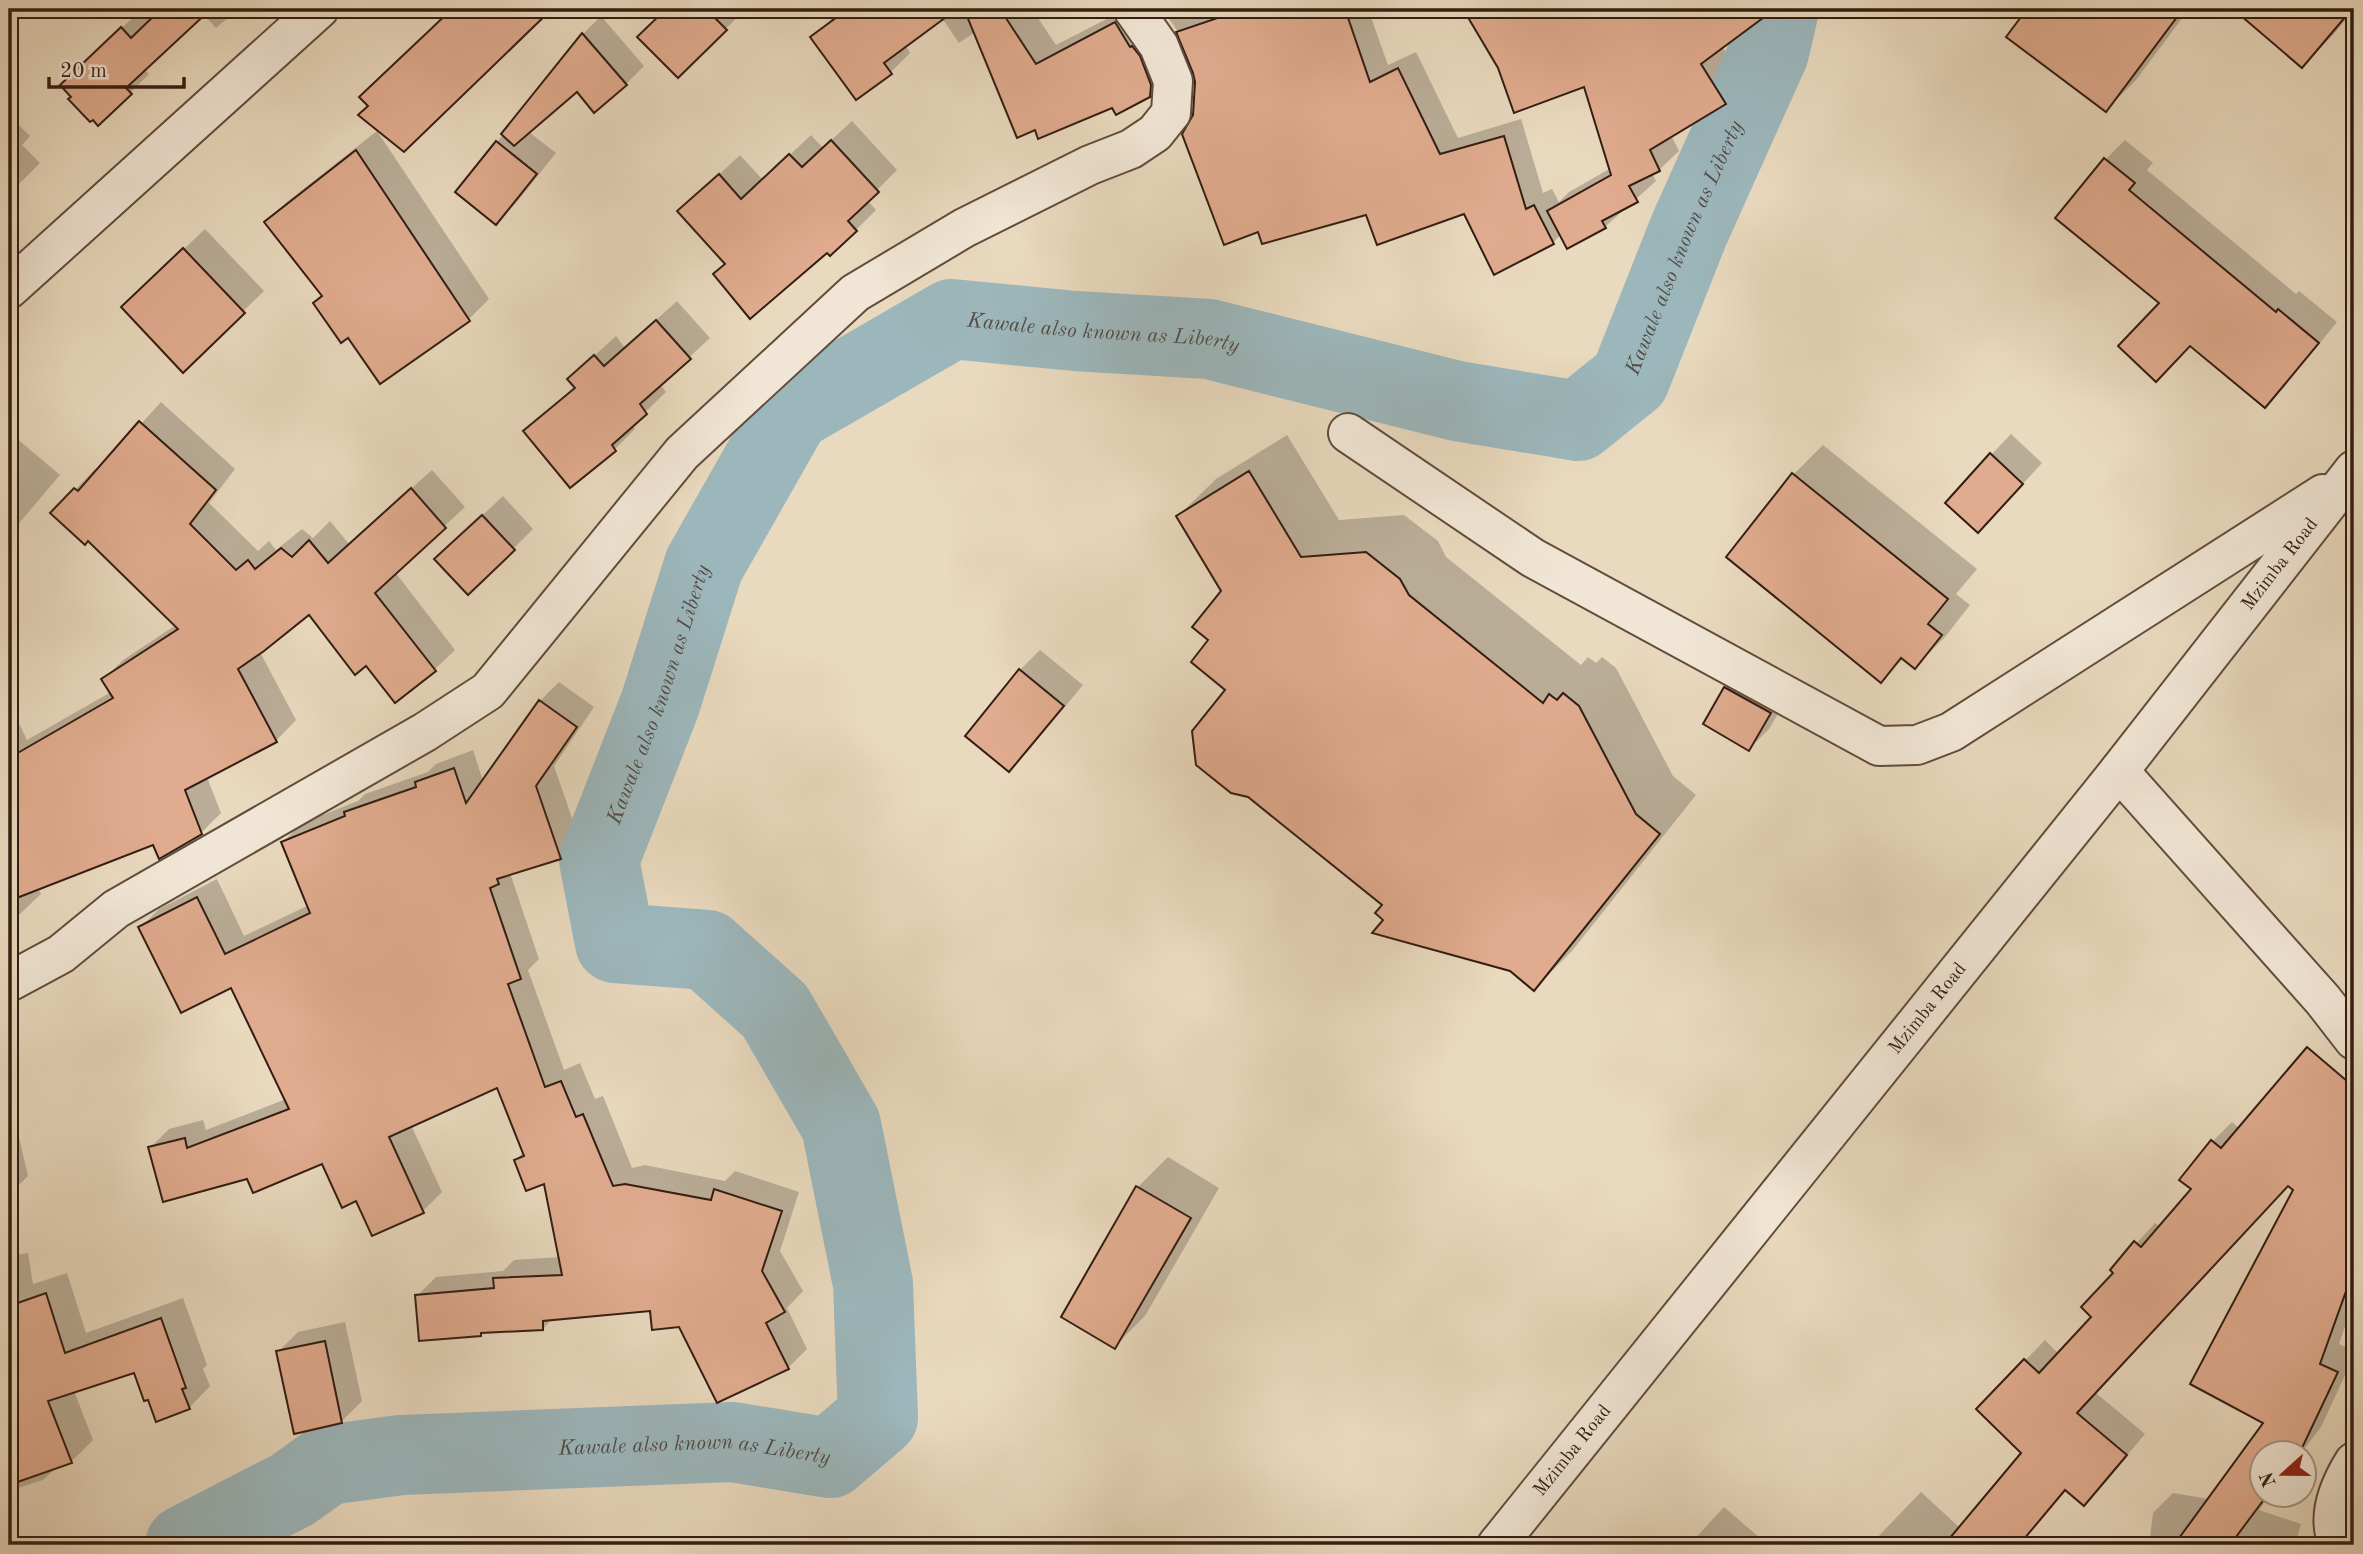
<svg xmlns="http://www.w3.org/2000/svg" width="2363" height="1554" font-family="'Old Standard TT',serif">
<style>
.shadow{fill:#0003}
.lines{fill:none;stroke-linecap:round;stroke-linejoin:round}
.river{stroke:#9cb7bc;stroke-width:80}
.building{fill:#e0ab8e;stroke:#331d12;stroke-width:2}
.minor-casing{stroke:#604c3d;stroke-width:42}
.minor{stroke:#f1e6d5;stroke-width:38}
.labels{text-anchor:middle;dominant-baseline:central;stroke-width:5;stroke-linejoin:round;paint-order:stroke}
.street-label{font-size:19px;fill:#331d12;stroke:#f1e6d5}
.water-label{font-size:21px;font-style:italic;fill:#524b45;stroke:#f1e6d5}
</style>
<rect width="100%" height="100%" fill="#e9d9be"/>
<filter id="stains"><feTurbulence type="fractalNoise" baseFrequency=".00286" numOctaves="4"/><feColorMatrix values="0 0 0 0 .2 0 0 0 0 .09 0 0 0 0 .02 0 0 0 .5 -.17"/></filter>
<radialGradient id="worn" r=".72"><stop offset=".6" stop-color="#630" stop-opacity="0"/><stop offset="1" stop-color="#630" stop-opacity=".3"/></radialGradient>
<g class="shadow">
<path d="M142,9H238L216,28L203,14L144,69L149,74L130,93L81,66Z"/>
<path d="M445,9H549L404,149L440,21L437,17Z"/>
<path d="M668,9H746L678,75L640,37Z"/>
<path d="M837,9H1032L1056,45L1126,9L1169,75L1149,95L1113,106L975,32L959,43L942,18L905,45L910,53L891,72L812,37L839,12Z"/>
<path d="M1162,9H1368L1388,65L1416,52L1458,138L1521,119L1543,193L1552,189L1559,202L1569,192L1611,168L1585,85L1499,67L1471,19L1481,9H1766L1750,25L1722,46L1744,83L1725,102L1671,135L1679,151L1659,170L1652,173L1656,181L1605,227L1561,234L1553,243L1464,212H1367L1260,230L1195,115V73L1179,33Z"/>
<path d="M2030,9H2189L2136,80L2106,110L2009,37Z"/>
<path d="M2191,9H2201L2197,14Z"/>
<path d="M2236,9H2354V10L2332,36L2302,66Z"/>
<path d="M601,16L644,66L626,84L577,90L529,132L556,153L516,203L496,223L497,142L583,34Z"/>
<path d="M9,116L30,136L22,145L40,163L9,194Z"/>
<path d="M852,121L897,170L867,200L876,210L856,230L827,251L726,263L680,211L740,155L763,180L811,135L823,148Z"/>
<path d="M377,131L489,299L469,319L381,382L348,336L315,303L323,295L266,222L287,202Z"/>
<path d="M2125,140L2153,163L2147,170L2296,294L2299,291L2337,322L2285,386L2265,406L2162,303L2106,159Z"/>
<path d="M205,229L264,291L183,370L144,287Z"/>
<path d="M677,301L710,338L660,384L666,392L632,425L635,429L615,449L525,431L575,386L569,379L616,336L625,348Z"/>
<path d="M161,402L235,469L209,503L258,551L269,541L276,550L302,529L313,538L330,521L349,544L432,470L465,507L395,572L455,650L434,670L366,663L309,612L260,652L296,720L276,741L207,777L221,813L201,833L154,843L38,888L41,894L20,914L9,918V703L27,740L111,692L103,680L123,660L176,625L89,539L53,513L95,469L98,471Z"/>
<path d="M9,432L60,475L9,535Z"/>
<path d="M2011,434L2042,463L1998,511L1991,455Z"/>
<path d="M1287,435L1339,520L1404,515L1438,541L1446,557L1581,665L1588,657L1596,663L1602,657L1616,668L1673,776L1696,795L1572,951L1534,989L1511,970L1385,920L1384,904L1228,689L1210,639L1223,591L1178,516L1216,479Z"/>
<path d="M1823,445L1977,569L1956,594L1970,605L1945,637L1915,667L1904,658L1881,680L1793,475Z"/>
<path d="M503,496L533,529L513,549L457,539Z"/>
<path d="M1040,650L1083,685L1029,750L1009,770L1020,670Z"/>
<path d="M1746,668L1790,693L1769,729L1749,749L1706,723L1726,688Z"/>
<path d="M559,682L594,707L554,766L579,838L560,857L510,873L539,959L528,970L564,1070L580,1063L595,1099L603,1096L632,1168L645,1165L725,1181L735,1171L799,1192L780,1251L803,1291L787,1308L807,1349L788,1368L680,1326L652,1310L552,1319L543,1329L483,1332L480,1334L417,1296L436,1277L503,1271L514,1260L560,1257L545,1182L516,1160L524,1151L498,1086L411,1125L442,1192L423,1211L357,1198L323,1161L248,1177L150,1148L169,1129L203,1120L206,1130L286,1099L232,986L140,928L159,909L217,879L244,936L309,905L283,842L302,823L358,801L365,794L428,772L436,764L473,750L483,781L540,701Z"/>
<path d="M2308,1052L2354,1091V1300L2339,1344L2354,1351V1356L2321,1427L2302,1452H2262V1494H2271L2259,1510L2301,1524L2295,1545H2149L2153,1513L2173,1493L2209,1499L2265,1422L2295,1189L2288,1184L2096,1393L2145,1434L2103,1484L2084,1504L2067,1489L2020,1545H1870L1921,1492L1960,1528L2023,1452L1978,1409L2045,1340L2059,1354L2094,1317L2116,1273L2112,1270L2155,1223L2160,1227L2193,1189L2212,1142L2232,1122L2240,1129Z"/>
<path d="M9,1094L28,1176L9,1195Z"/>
<path d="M1168,1157L1219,1188L1145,1316L1115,1346L1138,1187Z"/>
<path d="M28,1253L33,1284L67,1273L86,1333L183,1298L207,1365L203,1369L210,1386L189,1408L135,1370L74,1391L93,1440L71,1462L57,1467L43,1480L9,1491V1256Z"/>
<path d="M345,1322L362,1401L342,1421L278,1352L298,1332Z"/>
<path d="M1724,1507L1768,1545H1689Z"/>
</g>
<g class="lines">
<path class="river" id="s1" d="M185,1545L292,1490L327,1465L401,1455L732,1442L830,1458L878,1417L873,1284L841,1125L775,1011L707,950L615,943L599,860L660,704L704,565L791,412L952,319L1075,331L1209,339L1457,401L1578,421L1630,379L1689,230L1769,52L1779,9"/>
</g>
<g class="building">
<path d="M161,9H211L126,88L132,94L98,126L93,120L90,122L68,99L71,97L60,85L121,27L131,38Z"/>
<path d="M452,9H552L404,152L358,115L368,106L359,97Z"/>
<path d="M666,9H706L727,30L678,78L637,37Z"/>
<path d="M848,9H957L884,63L892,74L856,100L810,37Z"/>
<path d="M964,9H1000L1036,64L1115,22L1130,47L1132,46L1140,56L1151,85L1150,97L1116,115L1112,108L1038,139L1035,130L1017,138Z"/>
<path d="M1244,9H1345L1370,82L1398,68L1440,154L1504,136L1526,209L1534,205L1554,244L1494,275L1464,214L1377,245L1366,215L1262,244L1258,232L1224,245L1182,134L1193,115L1195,82L1193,73L1176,32Z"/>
<path d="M1463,9H1775L1701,64L1726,104L1650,150L1660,171L1629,186L1638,202L1602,221L1606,228L1567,249L1547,211L1611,175L1584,87L1514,113L1498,68Z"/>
<path d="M2027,9H2183L2106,112L2006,37Z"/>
<path d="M2233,9H2352L2302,68Z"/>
<path d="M582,33L627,85L594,113L577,92L514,146L501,134Z"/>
<path d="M831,140L879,192L848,221L857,231L830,256L827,253L750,319L713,274L725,264L677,211L719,174L741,199L789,154L802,167Z"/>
<path d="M496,141L537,174L496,225L455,192Z"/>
<path d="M356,150L470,321L380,384L348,338L341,343L313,303L322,296L264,222Z"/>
<path d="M2104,158L2135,183L2129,190L2276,312L2278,309L2319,343L2265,408L2190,346L2156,382L2118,346L2159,303L2055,218Z"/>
<path d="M183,248L245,313L183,373L121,307Z"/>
<path d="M656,320L691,359L640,404L647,414L612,445L616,451L570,488L523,431L575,388L567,379L594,355L604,366Z"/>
<path d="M139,421L216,490L190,524L236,570L248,560L255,569L281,548L292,557L309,540L328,563L411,488L446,528L375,593L436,671L395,703L366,666L355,675L309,615L264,651L238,669L277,742L185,790L202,834L159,859L153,845L9,901V758L113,698L101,679L178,629L88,541L85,545L50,513L74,488L78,491Z"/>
<path d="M1990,453L2023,484L1978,533L1945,503Z"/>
<path d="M1249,471L1301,557L1366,552L1400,579L1409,595L1543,703L1549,694L1557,700L1563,693L1579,706L1636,814L1660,834L1534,991L1510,971L1372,933L1383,920L1375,913L1382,905L1248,797L1231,793L1196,765L1192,731L1225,690L1191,662L1208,640L1192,627L1221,591L1176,516Z"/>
<path d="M1792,473L1948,599L1928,624L1942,635L1915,669L1901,658L1881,683L1726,557Z"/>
<path d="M482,515L515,550L468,595L434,559Z"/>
<path d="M1019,669L1064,706L1009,772L965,736Z"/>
<path d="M1724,687L1771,713L1749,751L1703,724Z"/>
<path d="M539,700L577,727L536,786L561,859L497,879L499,884L490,888L521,979L508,984L545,1087L561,1081L576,1117L583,1114L613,1186L625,1184L711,1200L714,1189L782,1211L762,1271L785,1312L766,1323L789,1369L717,1403L679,1327L652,1330L650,1311L543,1321V1330L481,1333V1336L419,1341L415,1295L494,1288L493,1278L562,1275L544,1184L526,1191L514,1160L524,1156L497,1088L389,1137L424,1213L372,1236L356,1201L342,1208L322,1164L253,1193L247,1179L163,1202L148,1147L185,1138L187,1148L289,1109L231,988L181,1013L138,927L197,897L225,954L310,913L281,842L345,816L344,812L416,787L415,782L454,768L466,803Z"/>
<path d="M2307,1047L2354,1087V1269L2320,1364L2338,1372L2302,1448L2299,1452H2262V1494H2268L2230,1545H2174L2263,1423L2190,1384L2293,1190L2288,1186L2077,1413L2127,1455L2084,1506L2065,1490L2019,1545H1944L2021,1453L1976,1409L2024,1359L2039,1373L2091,1317L2081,1307L2113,1273L2110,1270L2134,1241L2141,1247L2191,1189L2179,1180L2211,1140L2221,1148Z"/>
<path d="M1136,1186L1191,1218L1115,1349L1061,1317Z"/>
<path d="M46,1293L65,1353L161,1318L186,1388L182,1389L190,1409L156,1422L148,1400L144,1401L134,1373L48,1401L72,1463L9,1485V1306Z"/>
<path d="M325,1341L342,1423L294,1434L276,1351Z"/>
</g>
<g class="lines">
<defs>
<g id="minor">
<path d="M9,289L319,9"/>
<path d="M1348,433L1533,558L1879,746L1917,745L1951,732L2323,494"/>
<path d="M2119,771L2323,1000L2354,1040"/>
<path d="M9,982L61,954L116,909L425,732L488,691L682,453L855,293L964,228L1090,165L1131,149L1155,133L1171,113L1173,81L1159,46L1133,9"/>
<path id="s2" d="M1497,1545L2119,771L2354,470"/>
<path d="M2339,1545C2326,1518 2339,1486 2354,1462"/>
</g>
</defs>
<use href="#minor" class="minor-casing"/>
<use href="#minor" class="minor"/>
</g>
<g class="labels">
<g class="street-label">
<text stroke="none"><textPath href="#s2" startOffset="1255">Mzimba Road</textPath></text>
<text stroke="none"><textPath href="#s2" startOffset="688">Mzimba Road</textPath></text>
<text stroke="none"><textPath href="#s2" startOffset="121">Mzimba Road</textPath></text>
</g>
<g class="water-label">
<text stroke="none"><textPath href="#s1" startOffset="2947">Kawale also known as Liberty</textPath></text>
<text stroke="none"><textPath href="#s1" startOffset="2254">Kawale also known as Liberty</textPath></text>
<text stroke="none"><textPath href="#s1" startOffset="1603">Kawale also known as Liberty</textPath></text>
<text stroke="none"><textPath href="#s1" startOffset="532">Kawale also known as Liberty</textPath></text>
</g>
</g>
<rect width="2363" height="1554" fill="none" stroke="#e9d9be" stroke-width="35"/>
<rect x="10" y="10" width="2342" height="1533" fill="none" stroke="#331d12" stroke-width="3.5"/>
<rect x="18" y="18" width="2328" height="1519" fill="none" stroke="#331d12" stroke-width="2"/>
<g transform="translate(2283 1474) rotate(249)"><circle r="33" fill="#f1e6d5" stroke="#a59687" stroke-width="2"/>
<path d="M0-5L12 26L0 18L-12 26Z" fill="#8f2418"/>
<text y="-10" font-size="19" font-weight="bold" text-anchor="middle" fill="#331d12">N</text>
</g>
<path d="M49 77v10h135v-10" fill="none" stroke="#331d12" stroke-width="3.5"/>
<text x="60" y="77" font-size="21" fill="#331d12" stroke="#f1e6d5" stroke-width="5" paint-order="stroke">20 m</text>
<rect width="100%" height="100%" filter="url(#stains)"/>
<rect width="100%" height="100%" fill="url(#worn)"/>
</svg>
